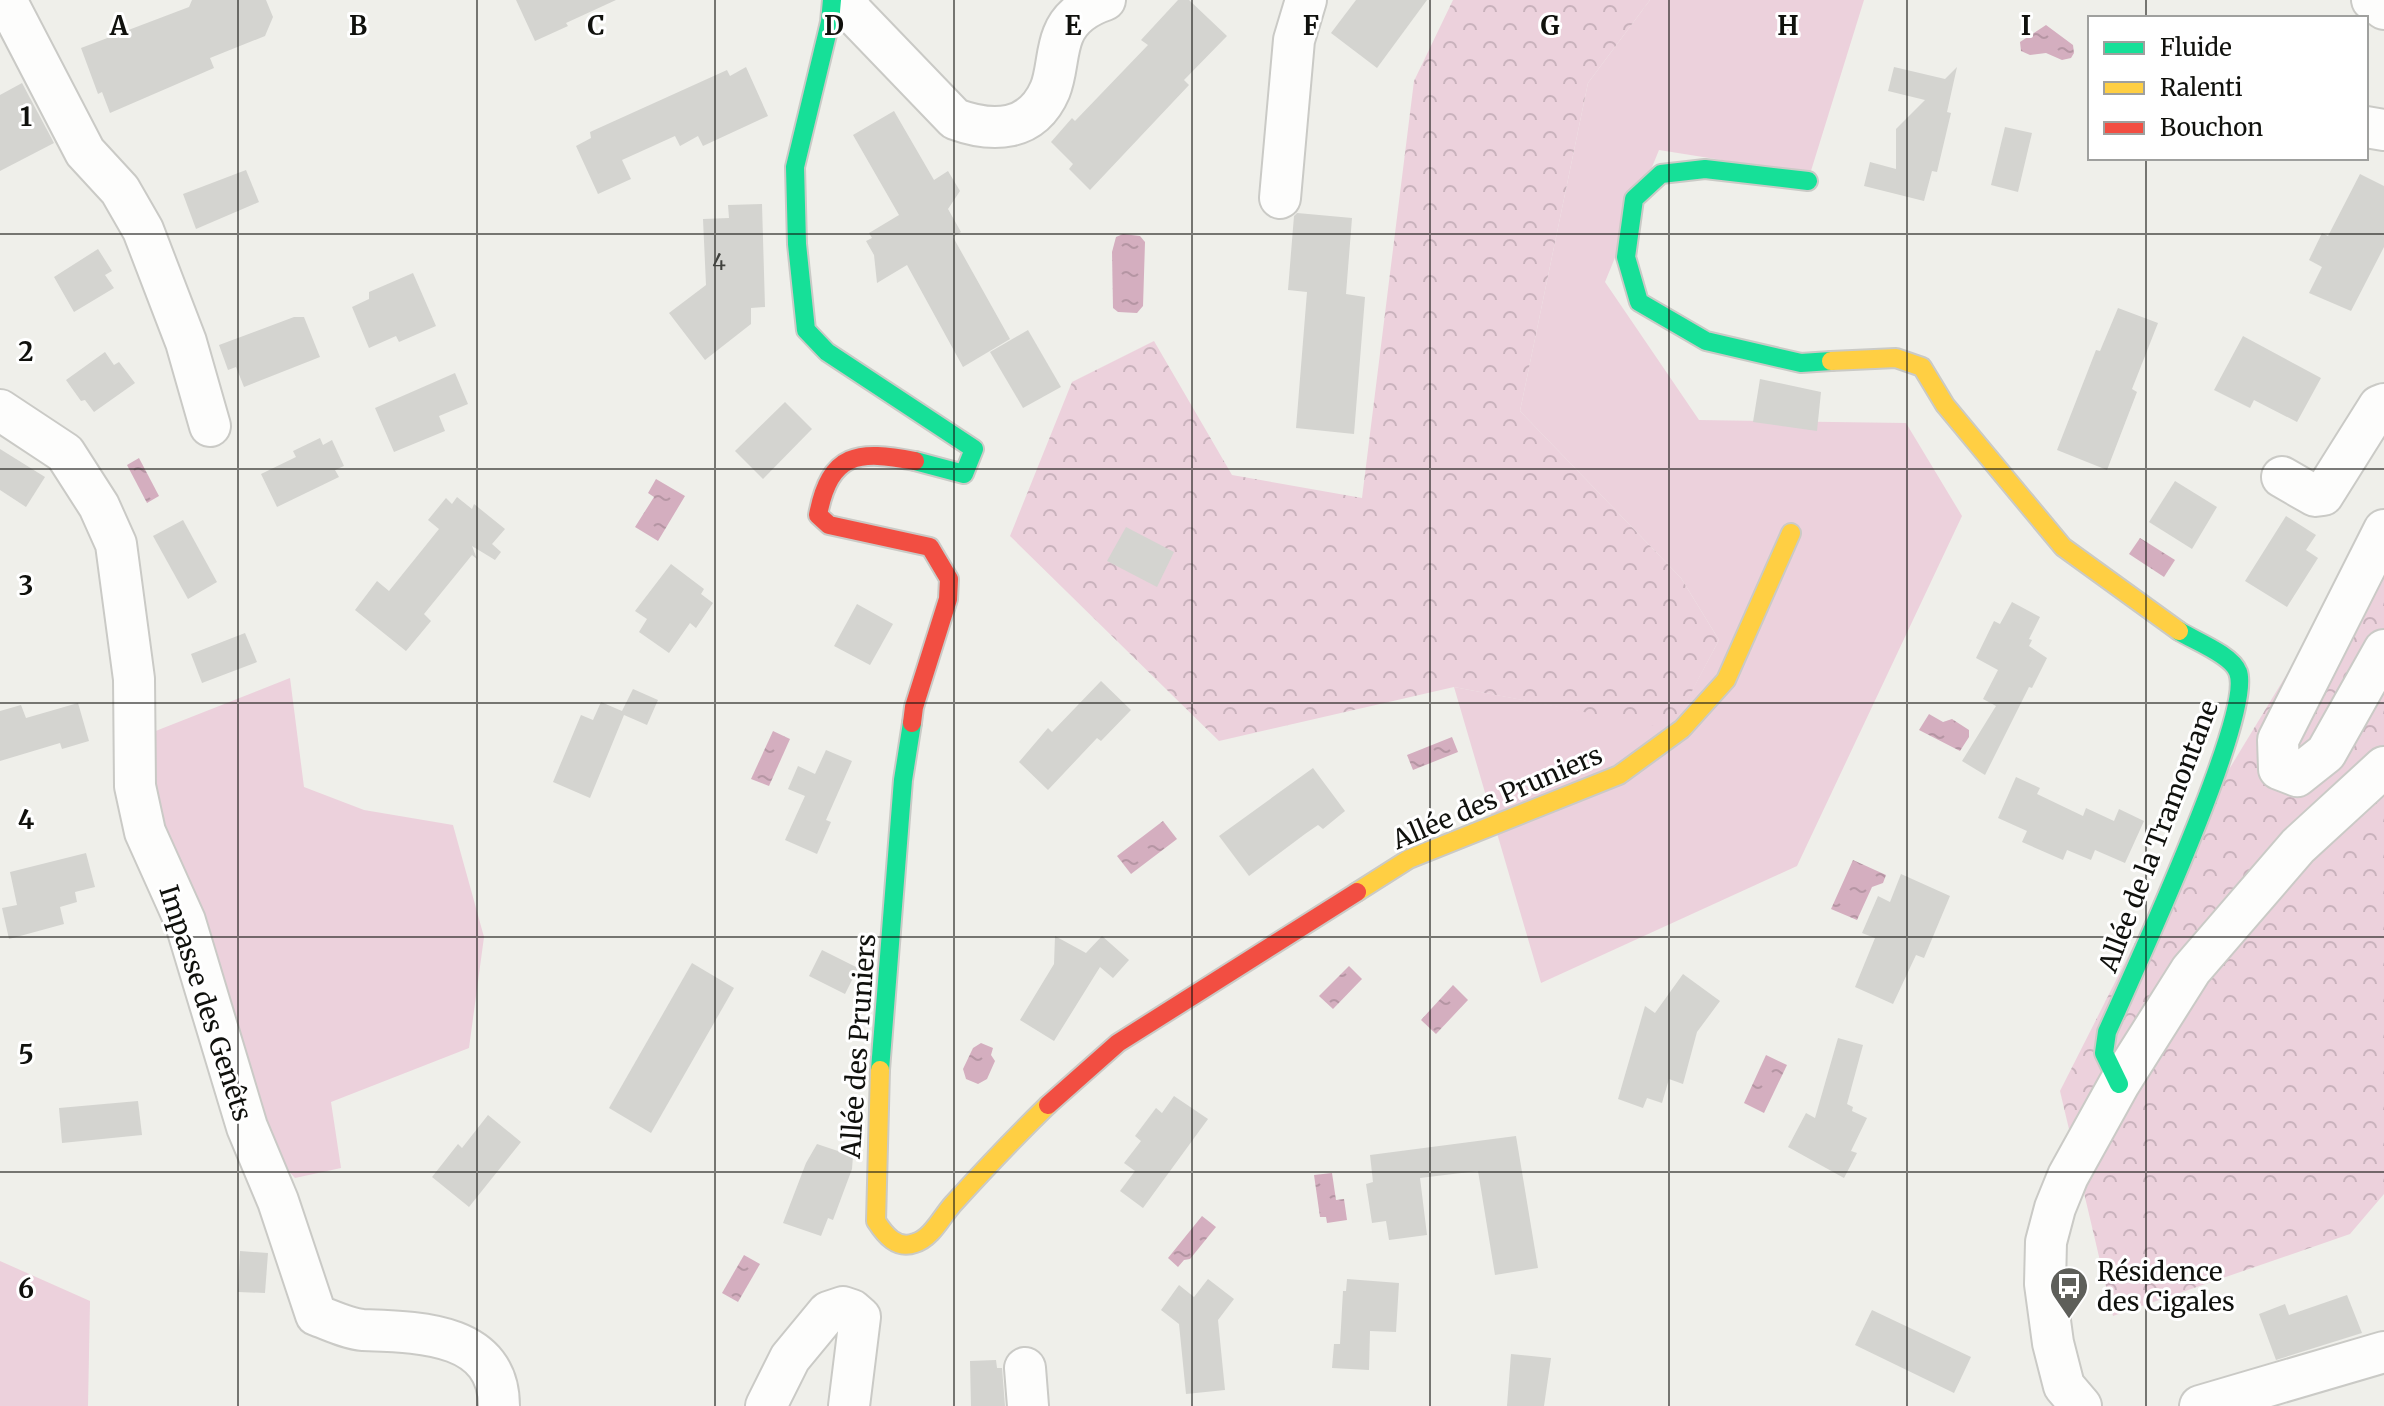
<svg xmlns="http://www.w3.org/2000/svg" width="2384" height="1406" font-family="Merriweather,serif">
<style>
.grass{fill:#ecd1dc}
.forest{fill:url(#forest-crowns)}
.water{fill:url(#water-ripples)}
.building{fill:#d4d4d0}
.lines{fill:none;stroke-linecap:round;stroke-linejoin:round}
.street-casing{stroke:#cacac6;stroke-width:44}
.fast-casing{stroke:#cacac6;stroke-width:22}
.slow-casing{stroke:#cacac6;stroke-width:22}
.jam-casing{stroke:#cacac6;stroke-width:22}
.street{stroke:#fdfdfc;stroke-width:40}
.fast{stroke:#16e098;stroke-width:18}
.slow{stroke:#ffcf43;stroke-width:18}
.jam{stroke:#f24e42;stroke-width:18}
.grid{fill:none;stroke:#10110d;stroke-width:2;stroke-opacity:0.55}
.labels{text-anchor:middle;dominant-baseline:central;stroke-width:6;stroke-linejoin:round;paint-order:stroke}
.number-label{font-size:22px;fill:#41423e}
.street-label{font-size:26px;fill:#10110d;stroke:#fff}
.poi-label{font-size:26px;fill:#10110d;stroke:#fff;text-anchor:start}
.grid-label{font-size:26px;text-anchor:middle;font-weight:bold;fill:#10110d;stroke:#fff;stroke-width:6;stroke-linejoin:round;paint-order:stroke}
</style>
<defs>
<pattern id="forest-crowns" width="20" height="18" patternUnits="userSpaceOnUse" patternTransform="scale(2)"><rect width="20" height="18" fill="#ecd1dc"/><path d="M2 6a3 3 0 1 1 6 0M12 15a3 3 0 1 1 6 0" fill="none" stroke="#c9b2bc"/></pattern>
<pattern id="water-ripples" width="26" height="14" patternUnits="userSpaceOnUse" patternTransform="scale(2)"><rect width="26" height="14" fill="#d4aebf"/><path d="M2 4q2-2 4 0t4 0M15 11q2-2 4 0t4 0" fill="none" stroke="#b595a3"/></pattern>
</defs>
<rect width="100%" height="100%" fill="#efefea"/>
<g class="grass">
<path d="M1650,0H1864L1810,174L1659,150L1605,282L1699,420L1906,423L1962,516L1797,866L1541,983L1454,687L1672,728L1719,640L1681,578L1520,411L1588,83Z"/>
<path d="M290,678L304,787L364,810L453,825L484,937L469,1048L331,1102L341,1168L295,1178L265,1145L211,936L159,826L148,734Z"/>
<path d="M0,1261L90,1301L88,1406H0Z"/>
</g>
<g class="forest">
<path d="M1453,0H1650L1588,83L1520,411L1681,578L1719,640L1672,729L1454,687L1219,741L1010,536L1072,382L1154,341L1232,475L1362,498L1414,81Z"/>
<path d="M2384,514V1194L2350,1234L2113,1316L2060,1091L2191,832Z"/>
</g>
<g class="water">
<path d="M2046,25L2073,45L2074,53L2071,58L2062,60L2046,53L2030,55L2021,51L2020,42Z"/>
<path d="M1123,234L1140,236L1145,242L1143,306L1137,313L1118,312L1113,308L1112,252L1116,237Z"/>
<path d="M139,458L159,496L147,503L127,465Z"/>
<path d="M656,479L685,496L658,541L635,527L654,497L648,493Z"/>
<path d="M2140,538L2175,560L2164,577L2129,554Z"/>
<path d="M1929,714L1943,722L1952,719L1969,730V737L1960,751L1919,730Z"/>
<path d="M773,731L790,739L769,786L751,779Z"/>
<path d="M1452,737L1458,752L1413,770L1407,755Z"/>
<path d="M1163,821L1177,839L1131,874L1117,856Z"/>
<path d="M1853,860L1886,875L1883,883L1872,887L1857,920L1831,909Z"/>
<path d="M1349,966L1362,979L1333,1009L1319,996Z"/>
<path d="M1453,985L1468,1000L1436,1034L1421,1020Z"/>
<path d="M981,1043L993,1048L991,1055L995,1061L987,1079L978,1084L966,1079L963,1069L973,1048Z"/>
<path d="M1766,1055L1787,1065L1764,1113L1744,1103Z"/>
<path d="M1332,1173L1336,1200L1344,1199L1347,1220L1327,1223L1326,1217H1320L1314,1175Z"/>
<path d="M1202,1216L1216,1227L1190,1259L1184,1260L1178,1267L1168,1258Z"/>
<path d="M744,1255L760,1264L738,1302L722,1293Z"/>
</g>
<g class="building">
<path d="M192,0H266L273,17L265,36L210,58L214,68L110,113L102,92L98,94L81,48L189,7Z"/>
<path d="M516,0H616L566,23L568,26L535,41Z"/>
<path d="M1178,0H1189L1227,36L1184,80L1189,85L1090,190L1069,169L1073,164L1051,142L1072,118L1075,121L1148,45L1141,40Z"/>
<path d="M1356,0H1427L1377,68L1331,33Z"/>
<path d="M746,67L768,116L703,146L698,136L680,146L675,136L622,160L631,179L598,194L576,146L591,138L590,132L727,70L730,76Z"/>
<path d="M1894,67L1945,79L1957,67L1947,112L1951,113L1946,134L1937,172L1932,171L1924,201L1864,186L1870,162L1896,169V129L1925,100L1888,91Z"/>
<path d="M22,83L54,143L0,171V95Z"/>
<path d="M894,111L934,180L948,171L960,191L948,209L961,232L953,237L1010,339L963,367L907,265L877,283L874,255L866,241L872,238L869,233L899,215L853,135Z"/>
<path d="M2005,127L2032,133L2018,192L1991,185Z"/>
<path d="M246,170L259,202L196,229L183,194Z"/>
<path d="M2360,174L2384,186V247L2351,311L2309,293L2322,267L2309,260L2322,233L2328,236Z"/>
<path d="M762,204L765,307L751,308V324L705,360L669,313L706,285L703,219L729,218L728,205Z"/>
<path d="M1297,213L1352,218L1346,294L1365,297L1354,434L1296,428L1307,292L1288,290L1294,216Z"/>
<path d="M98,249L112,271L105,275L114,288L74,312L54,277Z"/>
<path d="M413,273L436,326L399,342L396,336L369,348L352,307L369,299V292Z"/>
<path d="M2118,308L2158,323L2132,389L2137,392L2107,470L2057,450L2096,350L2100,351Z"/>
<path d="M294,317H304L320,357L244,387L236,367L228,370L219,345Z"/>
<path d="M1028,330L1061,387L1023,408L990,352Z"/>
<path d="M2243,336L2321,378L2297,422L2254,400L2250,408L2214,390Z"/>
<path d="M105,352L114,365L119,362L135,383L94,412L85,400L81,401L66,380Z"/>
<path d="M455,373L468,404L439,416L445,431L394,452L375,408Z"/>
<path d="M1760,379L1821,392L1817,431L1753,422Z"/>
<path d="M785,402L812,429L763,479L735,451Z"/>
<path d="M320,438L323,445L332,440L344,466L335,470L339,477L277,507L261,474L296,457L293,451Z"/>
<path d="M0,449L45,477L26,507L0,490Z"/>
<path d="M2175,481L2217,507L2192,549L2149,522Z"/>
<path d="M457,497L472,509L474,504L505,529L492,544L501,552L495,560L472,546L477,559L472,555L424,614L431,621L406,651L355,610L377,581L389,591L439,529L428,520L446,498L452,504Z"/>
<path d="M2286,516L2316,535L2306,550L2318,558L2287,607L2245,581Z"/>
<path d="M183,520L217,582L188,599L153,536Z"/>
<path d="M1126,527L1174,552L1157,587L1107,561Z"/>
<path d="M671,564L704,589L701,594L713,603L696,628L690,623L669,653L639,632L647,619L635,611Z"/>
<path d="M2012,602L2040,617L2029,639L2032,640L2029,646L2047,658L2032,688L2029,687L1985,775L1962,761L1996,706L1983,699L1998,670L1976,658L1994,621L2000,624Z"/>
<path d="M857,604L893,624L870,665L834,646Z"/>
<path d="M245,633L257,662L202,683L191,654Z"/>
<path d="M1101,681L1131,710L1101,741L1097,738L1048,790L1019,762L1048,728L1052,732Z"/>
<path d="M633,689L658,700L647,725L624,715L590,798L553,782L581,715L593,720L601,702L622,711Z"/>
<path d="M78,703L89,741L62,749L60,743L0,761V711L21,705L26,718Z"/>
<path d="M826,750L852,761L826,820L831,822L817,854L785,840L805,796L788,789L798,766L815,774Z"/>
<path d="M1313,768L1345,811L1323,829L1318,825L1305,834L1249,876L1219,836Z"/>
<path d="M2016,777L2040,788L2037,794L2083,816L2086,808L2114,821L2119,809L2144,821L2125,863L2095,850L2091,860L2067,850L2063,860L2022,842L2027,831L1998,818Z"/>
<path d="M86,853L95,887L75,892L77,902L60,907L64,924L9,939L2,908L17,905L10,872Z"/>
<path d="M1901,874L1950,896L1924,958L1916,955L1893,1004L1855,987L1875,938L1862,933L1878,896L1890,902Z"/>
<path d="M1055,936L1086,953L1102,936L1129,960L1113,978L1100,967L1054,1041L1020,1020L1054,964Z"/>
<path d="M822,950L858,968L845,994L809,976Z"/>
<path d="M692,963L734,988L651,1133L609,1108Z"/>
<path d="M1683,974L1720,1001L1697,1032L1683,1084L1669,1079L1662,1103L1647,1098L1643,1108L1618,1099L1645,1006L1655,1013Z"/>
<path d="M1838,1038L1863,1045L1847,1104L1853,1107L1852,1111L1867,1118L1851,1151L1857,1153L1844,1178L1788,1147L1806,1113L1815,1118Z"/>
<path d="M1174,1096L1208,1119L1143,1208L1120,1191L1135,1171L1124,1163L1141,1141L1135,1136L1156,1108L1162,1113Z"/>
<path d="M138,1101L142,1135L62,1143L59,1108Z"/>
<path d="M488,1115L521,1142L469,1207L432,1177L458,1144L462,1148Z"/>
<path d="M1516,1136L1538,1268L1495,1275L1478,1171L1420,1178L1427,1235L1389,1240L1386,1221L1372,1223L1366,1184L1373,1182L1370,1155Z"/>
<path d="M817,1144L853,1156L852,1169L833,1220L828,1218L821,1236L783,1223L806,1163Z"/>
<path d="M240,1251L268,1253L265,1293L238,1292Z"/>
<path d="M1208,1279L1234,1299L1218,1320L1225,1390L1186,1394L1179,1324L1161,1310L1179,1285L1194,1297Z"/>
<path d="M1347,1279L1399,1283L1396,1332L1370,1331L1369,1370L1332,1368L1334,1344H1340L1343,1291H1346Z"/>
<path d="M2347,1295L2362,1333L2276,1360L2259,1314L2285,1304L2289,1315Z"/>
<path d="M1872,1310L1971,1357L1954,1393L1855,1345Z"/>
<path d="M1511,1354L1551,1358L1544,1406H1507Z"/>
<path d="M996,1360L997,1368H1002L1005,1406H971L970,1361Z"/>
</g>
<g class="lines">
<defs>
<g id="street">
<path d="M6,0L85,152L120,190L143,230L186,342L210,426"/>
<path d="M844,0L854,14L955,119C993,133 1032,132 1050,90C1057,73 1056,52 1063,35C1070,17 1087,6 1105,0"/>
<path d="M2372,0L2384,9"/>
<path d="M2366,127L2384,130"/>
<path d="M1280,198L1294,40L1306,0"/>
<path d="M0,410L65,453L99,506L116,544L134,679L135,786L145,832L185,921L247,1127L278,1201L316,1315C330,1320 348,1329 363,1330C418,1332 499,1332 499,1406"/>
<path d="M2282,477L2315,496L2323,495L2379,406L2384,404"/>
<path d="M2384,530L2278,740L2279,769L2297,776L2326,753L2384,650"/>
<path d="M1025,1368L1028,1406"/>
<path d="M766,1406L790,1358L828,1312L843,1307L852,1310L860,1317L849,1406"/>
<path d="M2081,1406L2064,1386L2053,1343L2045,1284L2046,1242L2055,1208L2068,1176L2119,1084L2191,970L2298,846L2384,767"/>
<path d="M2200,1406L2384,1352"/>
</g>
<g id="fast">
<path d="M832,0L830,22L795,167L797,244L806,330L827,352L974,449L964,474L915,461"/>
<path d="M1808,181L1705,169L1661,174L1634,199L1626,257L1639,302L1706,341L1801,363L1831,361"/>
<path d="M880,1070L903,780L912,723"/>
<path d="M2119,1084L2104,1053L2107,1032C2131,978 2254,714 2238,672C2232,655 2195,641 2179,631"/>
</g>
<g id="slow">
<path d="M1831,361L1896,358L1922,367L1945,405L2063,547L2179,631"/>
<path d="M1357,892L1409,859L1619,775L1682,729L1726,680L1791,533"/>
<path d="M880,1070L876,1221C885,1235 897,1250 915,1243C932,1238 942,1216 953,1204C984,1170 1015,1137 1048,1105"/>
</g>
<g id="jam">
<path d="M912,723L914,707L948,599L949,579L930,547L829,525L818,515C830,452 858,450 915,461"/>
<path d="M1048,1105L1118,1043L1357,892"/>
</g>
</defs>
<use href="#street" class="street-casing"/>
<use href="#fast" class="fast-casing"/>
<use href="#slow" class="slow-casing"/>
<use href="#jam" class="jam-casing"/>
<use href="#street" class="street"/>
<use href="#fast" class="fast"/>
<use href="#slow" class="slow"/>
<use href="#jam" class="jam"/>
</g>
<path class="grid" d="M238,0V1406M477,0V1406M715,0V1406M954,0V1406M1192,0V1406M1430,0V1406M1669,0V1406M1907,0V1406M2146,0V18M2146,158V1406M0,234H2384M0,469H2384M0,703H2384M0,937H2384M0,1172H2384"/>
<defs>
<symbol id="bus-pin" viewBox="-11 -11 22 30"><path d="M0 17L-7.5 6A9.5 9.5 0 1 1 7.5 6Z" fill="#5e5f5a" stroke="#fff"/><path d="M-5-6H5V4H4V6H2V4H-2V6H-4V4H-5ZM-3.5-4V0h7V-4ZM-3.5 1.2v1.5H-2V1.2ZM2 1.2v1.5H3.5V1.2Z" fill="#fff"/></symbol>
</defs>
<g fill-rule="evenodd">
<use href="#bus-pin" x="2047" y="1264" width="44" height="60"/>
</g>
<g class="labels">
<g class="number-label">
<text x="719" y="262">4</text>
</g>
<g class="street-label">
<text transform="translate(1497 797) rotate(-23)">Allée des Pruniers</text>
<text transform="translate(2158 836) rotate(-69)">Allée de la Tramontane</text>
<text transform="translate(206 1003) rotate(72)">Impasse des Genêts</text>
<text transform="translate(858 1046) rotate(-86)">Allée des Pruniers</text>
</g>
<g class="poi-label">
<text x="2097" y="1271">Résidence<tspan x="2097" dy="30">des Cigales</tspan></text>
</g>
</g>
<g class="grid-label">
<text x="119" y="35">A</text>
<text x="358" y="35">B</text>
<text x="596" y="35">C</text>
<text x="834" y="35">D</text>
<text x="1073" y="35">E</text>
<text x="1311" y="35">F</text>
<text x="1550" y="35">G</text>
<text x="1788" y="35">H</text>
<text x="2026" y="35">I</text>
<text x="26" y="126">1</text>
<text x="26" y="361">2</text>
<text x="26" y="595">3</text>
<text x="26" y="829">4</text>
<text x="26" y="1064">5</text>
<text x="26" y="1298">6</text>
</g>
<rect x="2088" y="16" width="280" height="144" fill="#ffffff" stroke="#9fa09e" stroke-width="2"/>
<rect x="2104" y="42" width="40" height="12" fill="#16e098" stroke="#9fa09e" stroke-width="2"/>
<text x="2160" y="56" font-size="24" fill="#10110d">Fluide</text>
<rect x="2104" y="82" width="40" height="12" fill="#ffcf43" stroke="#9fa09e" stroke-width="2"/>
<text x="2160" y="96" font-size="24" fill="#10110d">Ralenti</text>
<rect x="2104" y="122" width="40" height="12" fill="#f24e42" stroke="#9fa09e" stroke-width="2"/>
<text x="2160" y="136" font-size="24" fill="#10110d">Bouchon</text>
</svg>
